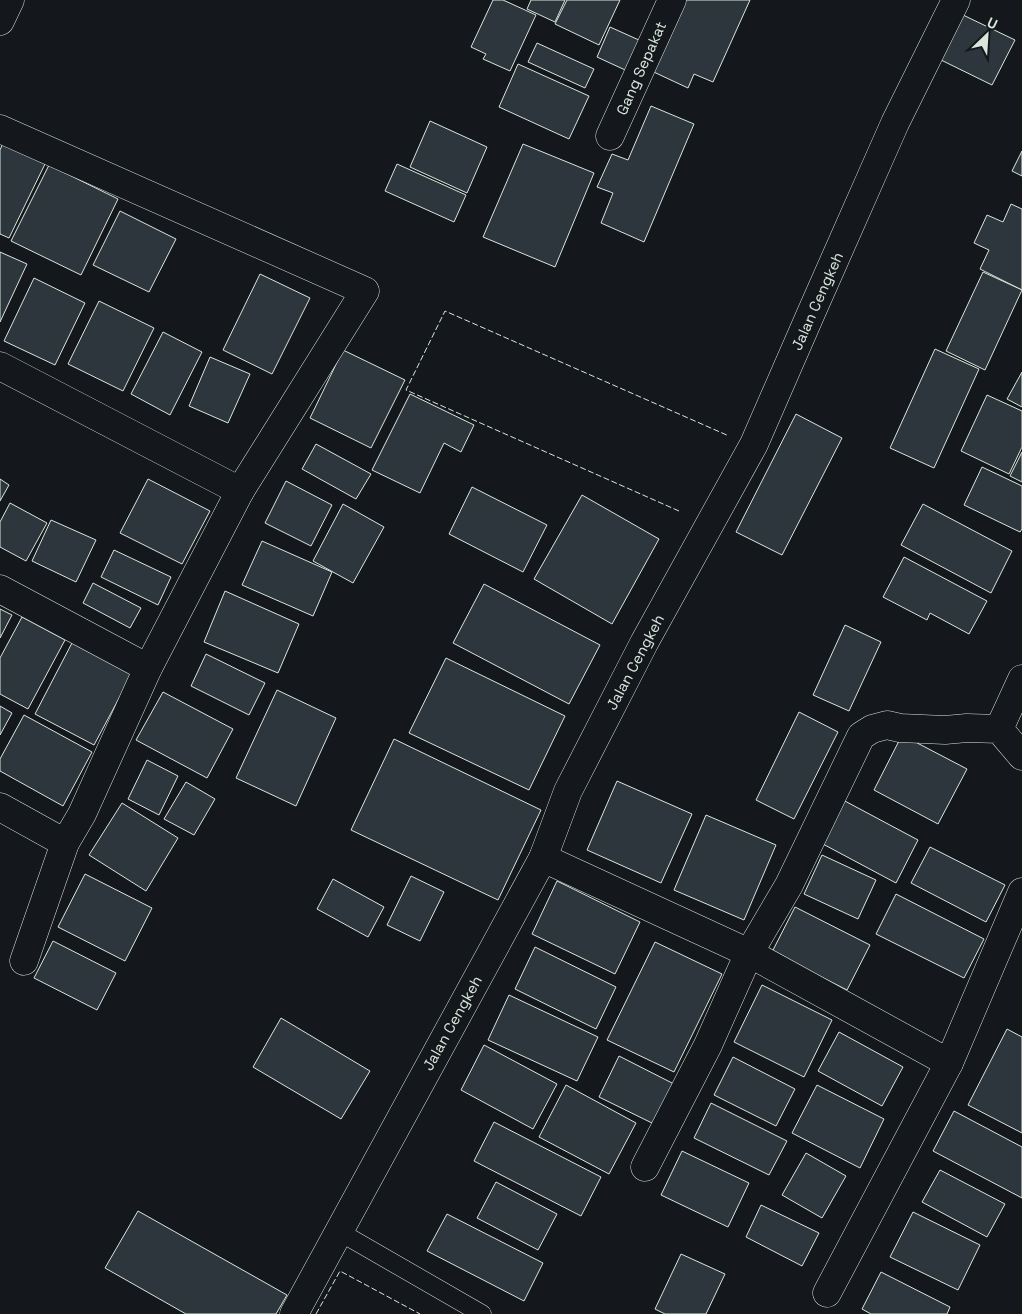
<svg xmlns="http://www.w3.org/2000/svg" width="1022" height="1314" font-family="'Space Grotesk',sans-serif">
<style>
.building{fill:#2c363c;stroke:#d8e6dc}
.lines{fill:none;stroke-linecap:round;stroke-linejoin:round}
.service-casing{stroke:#d8e6dc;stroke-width:19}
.minor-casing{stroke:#d8e6dc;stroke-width:29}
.service{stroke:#14181c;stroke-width:18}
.minor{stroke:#14181c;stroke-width:28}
.fence{stroke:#d8e6dc;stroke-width:1;stroke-dasharray:6 2.5;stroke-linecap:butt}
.labels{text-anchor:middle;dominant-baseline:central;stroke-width:4;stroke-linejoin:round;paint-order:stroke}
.street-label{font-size:15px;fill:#d8e6dc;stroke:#14181c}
</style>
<rect width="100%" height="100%" fill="#14181c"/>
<g class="building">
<path d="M493,0H503L536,15L510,71L483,59L486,54L471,47Z"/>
<path d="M531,0H565L555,22L527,9Z"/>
<path d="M567,0H620L599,45L555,24Z"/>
<path d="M674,0H750L713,82L694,74L688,88L643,67Z"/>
<path d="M963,15L1015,40L992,85L941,60Z"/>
<path d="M610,27L650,45L636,75L597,57Z"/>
<path d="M537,43L594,69L585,88L528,62Z"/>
<path d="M518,64L589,96L569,139L499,107Z"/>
<path d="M651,106L694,124L644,242L601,223L613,193L597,187L612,154L628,160Z"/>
<path d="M430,121L487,147L467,193L410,167Z"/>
<path d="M3,143L45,164L9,238L0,234V150Z"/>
<path d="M523,144L594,173L555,267L483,237Z"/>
<path d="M1022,151V176L1012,171Z"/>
<path d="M397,164L466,195L454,222L385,191Z"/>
<path d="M49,165L118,199L81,275L11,241Z"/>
<path d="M1011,204L1022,209V290L980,269L989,250L974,243L987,215L1003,222Z"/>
<path d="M120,211L176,239L149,292L93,265Z"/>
<path d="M0,252L27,264L0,322Z"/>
<path d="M983,272L1022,290L985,370L946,351Z"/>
<path d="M260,274L310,298L272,374L223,350Z"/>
<path d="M34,278L85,303L55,365L4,341Z"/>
<path d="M99,301L154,328L123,391L68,364Z"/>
<path d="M163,332L202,352L170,415L131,394Z"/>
<path d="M935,349L979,369L934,468L890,448Z"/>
<path d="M343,350L405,380L371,448L310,418Z"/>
<path d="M210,357L250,374L228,423L189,406Z"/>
<path d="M1022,372V407L1007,399Z"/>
<path d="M410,394L474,425L461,452L444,443L420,493L372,470Z"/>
<path d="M987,395L1022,411V447L1009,474L961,451Z"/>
<path d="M796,414L842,438L782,555L736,532Z"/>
<path d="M316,444L371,474L356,499L302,469Z"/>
<path d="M1022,452V482L1010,476Z"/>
<path d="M982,467L1022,486V529L1020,532L964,505Z"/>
<path d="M0,479L9,485L0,501Z"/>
<path d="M148,479L210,511L182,564L120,533Z"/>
<path d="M286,481L332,505L311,546L265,523Z"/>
<path d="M472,487L547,525L523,572L449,534Z"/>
<path d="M582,495L659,539L612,624L534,579Z"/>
<path d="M10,503L47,523L26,561L0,547V522Z"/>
<path d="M343,504L384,527L353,583L313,561Z"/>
<path d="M923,504L1012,551L991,593L901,545Z"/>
<path d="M51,520L96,540L76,582L32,561Z"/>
<path d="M262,541L332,572L313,616L242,585Z"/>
<path d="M114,550L171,577L158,605L101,577Z"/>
<path d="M904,557L987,601L969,634L930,613L927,620L883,597Z"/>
<path d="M93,583L141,608L130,628L83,603Z"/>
<path d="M484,584L600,645L569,704L453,643Z"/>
<path d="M225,591L299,624L278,673L204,642Z"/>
<path d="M0,609L12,615L0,638Z"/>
<path d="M22,617L65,640L28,709L0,694V658Z"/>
<path d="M845,625L881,642L849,711L813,695Z"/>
<path d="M73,641L133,672L94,745L35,714Z"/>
<path d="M206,654L265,683L249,715L191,686Z"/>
<path d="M446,658L565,716L529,790L409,733Z"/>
<path d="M277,690L336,718L296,806L236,778Z"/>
<path d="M163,692L233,729L207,778L136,740Z"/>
<path d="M0,706L12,713L0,735Z"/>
<path d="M799,712L838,732L794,819L756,800Z"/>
<path d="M24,715L92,752L63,806L0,771V759Z"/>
<path d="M902,735L967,769L938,824L874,790Z"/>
<path d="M394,739L541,810L498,900L351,830Z"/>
<path d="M147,760L178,776L159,815L128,799Z"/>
<path d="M617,781L692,814L661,883L587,850Z"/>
<path d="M186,782L215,799L194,835L164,819Z"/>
<path d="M843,800L918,840L896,883L821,843Z"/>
<path d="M122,803L178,838L146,891L89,855Z"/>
<path d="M706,815L776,845L744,920L674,890Z"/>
<path d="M930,847L1005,885L986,922L911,883Z"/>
<path d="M822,855L876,880L858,919L804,894Z"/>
<path d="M85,874L152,908L125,961L58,927Z"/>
<path d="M411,876L444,892L420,941L387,925Z"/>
<path d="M333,879L384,907L368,937L317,909Z"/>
<path d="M557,881L640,922L615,974L532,934Z"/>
<path d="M896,894L984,939L964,978L876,934Z"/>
<path d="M795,907L870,945L847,990L772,952Z"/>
<path d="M53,941L116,973L97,1010L34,978Z"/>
<path d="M655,942L722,974L674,1072L607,1040Z"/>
<path d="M535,947L616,987L596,1029L515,989Z"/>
<path d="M762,985L832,1020L804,1077L734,1042Z"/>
<path d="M509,995L598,1037L577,1081L488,1040Z"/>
<path d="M281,1018L370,1071L341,1119L253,1067Z"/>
<path d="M1007,1029L1022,1037V1133L968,1105Z"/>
<path d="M839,1032L903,1067L882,1106L818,1071Z"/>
<path d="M484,1045L557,1084L533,1129L461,1090Z"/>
<path d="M619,1056L674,1084L654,1124L599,1097Z"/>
<path d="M733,1057L795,1089L776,1126L714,1095Z"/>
<path d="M566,1085L636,1123L609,1174L539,1137Z"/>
<path d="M817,1085L884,1119L860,1168L792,1133Z"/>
<path d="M711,1103L787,1141L769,1175L694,1138Z"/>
<path d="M954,1111L1022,1147V1198L933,1151Z"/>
<path d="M494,1122L601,1177L581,1216L474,1161Z"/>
<path d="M682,1151L749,1183L728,1227L661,1195Z"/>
<path d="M806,1153L846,1176L822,1218L782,1195Z"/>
<path d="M940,1170L1005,1204L987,1237L922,1202Z"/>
<path d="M496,1182L557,1214L538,1250L477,1218Z"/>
<path d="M761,1205L819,1233L802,1266L746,1237Z"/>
<path d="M138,1211L287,1295L276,1314H186L105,1268Z"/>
<path d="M913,1212L980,1245L958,1290L890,1257Z"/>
<path d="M447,1214L543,1263L524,1301L427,1251Z"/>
<path d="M681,1254L725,1274L706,1314H665L655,1309Z"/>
<path d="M881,1272L950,1307L947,1314H871L862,1309Z"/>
</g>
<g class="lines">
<defs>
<path id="service" d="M338,1231L482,1314"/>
<g id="minor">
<path d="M0,21L10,0"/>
<path d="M0,129L365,291L240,491L148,668L82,814L65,843L24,961"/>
<path d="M610,136L672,0"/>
<path d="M0,366L240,491"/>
<path d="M0,589L148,668"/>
<path d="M999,729L1022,679"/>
<path d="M0,807L65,843"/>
<path d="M543,858L749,953L949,1063L1022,892"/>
<path d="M645,1167L708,1045L749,953L789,885L861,736L872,729L887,725L900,728L945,730L967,728L999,729L1022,756"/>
<path d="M827,1293L949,1063"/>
<path d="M294,1314L543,858L568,791L644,643L754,444L812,311L895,123L956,0"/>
</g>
</defs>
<use href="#service" class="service-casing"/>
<use href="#minor" class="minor-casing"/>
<use href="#service" class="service"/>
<use href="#minor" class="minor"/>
<g class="fence">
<path d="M679,511L406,390L445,311L729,436"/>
<path d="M316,1314L340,1271L420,1314"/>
</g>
</g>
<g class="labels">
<g class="street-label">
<text transform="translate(641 68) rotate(-66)">Gang Sepakat</text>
<text transform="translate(817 301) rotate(-66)">Jalan Cengkeh</text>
<text transform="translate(635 662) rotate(-62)">Jalan Cengkeh</text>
<text transform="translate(452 1023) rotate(-61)">Jalan Cengkeh</text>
</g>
</g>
<g transform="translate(987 35) rotate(25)" stroke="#14181c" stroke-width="4" paint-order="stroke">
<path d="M0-4L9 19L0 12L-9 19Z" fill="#d8e6dc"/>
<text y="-8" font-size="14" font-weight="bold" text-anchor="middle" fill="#d8e6dc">U</text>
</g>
</svg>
